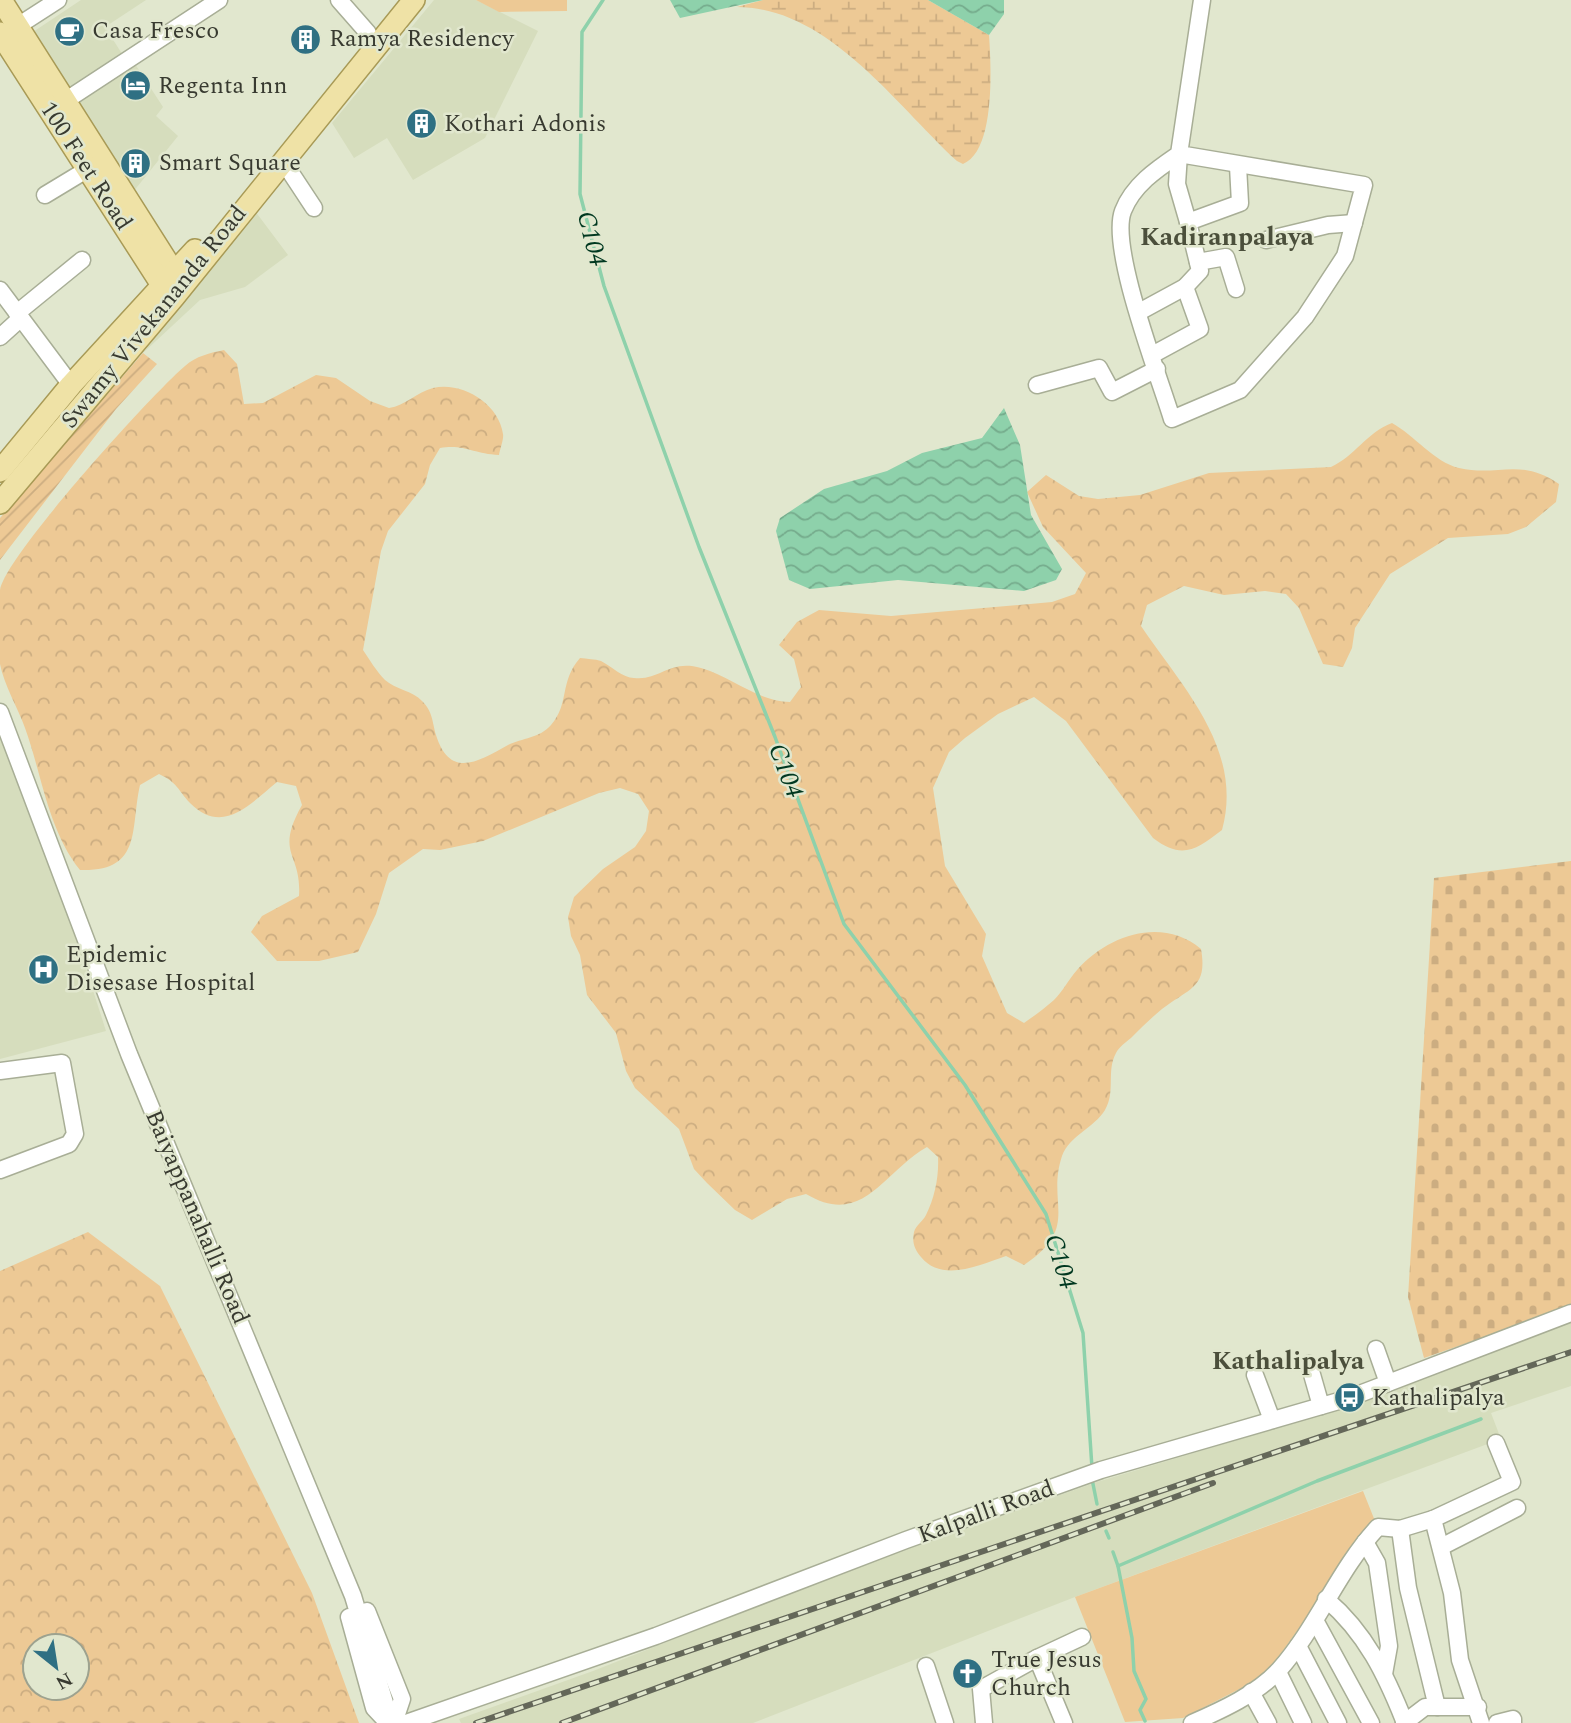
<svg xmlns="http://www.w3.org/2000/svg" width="1571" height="1723" font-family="Spectral,serif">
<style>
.built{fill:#d6ddbd}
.grass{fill:#edc995}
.forest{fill:url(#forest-crowns);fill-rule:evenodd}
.wetland{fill:url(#wetland-marsh)}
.cemetery{fill:url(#cemetery-stones)}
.garden{fill:url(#garden-furrows)}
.water{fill:url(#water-waves)}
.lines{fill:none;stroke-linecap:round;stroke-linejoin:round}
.stream{stroke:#8ed1ab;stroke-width:3.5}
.minor-casing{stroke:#a8ae96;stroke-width:19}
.major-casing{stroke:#a89a56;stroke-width:24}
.minor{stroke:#fff;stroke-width:16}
.major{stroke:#efe2a6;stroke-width:21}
.rail-casing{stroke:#646759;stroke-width:6}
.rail{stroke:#e1e7ce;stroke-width:3.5;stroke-dasharray:10;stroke-linecap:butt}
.labels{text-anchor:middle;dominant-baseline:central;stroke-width:5;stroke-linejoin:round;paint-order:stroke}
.poi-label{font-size:24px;fill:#383a30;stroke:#e1e7ce;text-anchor:start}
.street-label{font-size:24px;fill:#383a30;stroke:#e1e7ce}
.neighbourhood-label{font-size:26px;font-weight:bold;fill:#4b4f3b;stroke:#e1e7ce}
.water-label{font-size:26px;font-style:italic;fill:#003820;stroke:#e1e7ce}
</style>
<defs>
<pattern id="forest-crowns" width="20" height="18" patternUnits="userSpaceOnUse" patternTransform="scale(1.75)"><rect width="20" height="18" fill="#edc995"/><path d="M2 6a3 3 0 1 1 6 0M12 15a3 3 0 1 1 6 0" fill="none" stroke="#ccad81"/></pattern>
<pattern id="wetland-marsh" width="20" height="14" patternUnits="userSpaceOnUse" patternTransform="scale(1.75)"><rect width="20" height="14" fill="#edc995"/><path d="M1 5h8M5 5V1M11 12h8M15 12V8" fill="none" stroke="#ccad81"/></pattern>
<pattern id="cemetery-stones" width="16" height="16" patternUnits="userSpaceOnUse" patternTransform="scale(1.75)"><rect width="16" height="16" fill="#edc995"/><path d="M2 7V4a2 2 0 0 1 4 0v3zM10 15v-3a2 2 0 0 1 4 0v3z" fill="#ccad81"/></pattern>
<pattern id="garden-furrows" width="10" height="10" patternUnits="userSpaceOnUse" patternTransform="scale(1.75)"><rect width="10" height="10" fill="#edc995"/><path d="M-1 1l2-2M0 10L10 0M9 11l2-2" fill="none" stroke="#ccad81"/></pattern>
<pattern id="water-waves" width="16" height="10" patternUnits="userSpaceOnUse" patternTransform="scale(1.75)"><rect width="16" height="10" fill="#8ed1ab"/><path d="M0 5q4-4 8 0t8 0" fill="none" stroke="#75ab8c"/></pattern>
</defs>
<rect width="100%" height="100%" fill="#e1e7ce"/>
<g class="built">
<path d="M81,0H146L105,27L124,57L69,93L30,34Z"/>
<path d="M434,0H476L538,31L485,138L413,180L387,138L354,158L332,123Z"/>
<path d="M135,64L163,107L156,116L178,136L133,192L75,102Z"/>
<path d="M255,211L288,255L245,287L200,300L143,353Z"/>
<path d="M0,729L57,878L106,1031L0,1059Z"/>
<path d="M1571,1322V1386L1491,1413L1501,1439L1075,1597L753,1723H461L459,1719L593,1671L873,1561L1097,1482L1354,1405L1495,1347Z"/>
</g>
<g class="grass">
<path d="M476,0H567V11L499,12Z"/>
<path d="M1363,1491L1375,1521L1265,1676L1183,1718L1125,1722L1075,1597Z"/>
</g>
<g class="forest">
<path d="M224,350L237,364L244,404L263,403L316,375L336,378L370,401L389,408C405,406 417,392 433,388C461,381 499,403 503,434C504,439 500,449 499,455C473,454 465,444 440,448L430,465L425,484L388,531L381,551L363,650C369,659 377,672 385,680C395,689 413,691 422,701C433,712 432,721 436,735C450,780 479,761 508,745C522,738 540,738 551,725C570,703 559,682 580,658C587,659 595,659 601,661C611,666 623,678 634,678C660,681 669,659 701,668C733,677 756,701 790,702L801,687L794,659L779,645L797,622L819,610L891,616L1052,602L1075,594L1086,573L1043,527L1027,492L1046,475L1079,496L1098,499L1140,495L1209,473L1331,467C1355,456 1366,433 1392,423C1414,435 1434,462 1459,468C1499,477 1519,457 1559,484L1556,502L1526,527L1508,534L1448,538L1390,574L1355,628L1352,648L1343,667L1323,664L1299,608L1286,594L1265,591L1224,595L1184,586L1147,605L1141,626C1183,688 1244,750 1222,830C1196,850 1182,860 1153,838L1066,721L1034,697L998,714L965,738L949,752L933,788L945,866L986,934L982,956L1007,1013L1024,1023C1034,1016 1045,1008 1054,1000C1063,991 1069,979 1077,970C1109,934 1163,917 1201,949C1208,988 1189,988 1162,1009C1151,1018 1141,1028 1131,1038C1126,1042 1119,1047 1116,1053C1106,1071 1116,1092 1105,1110C1094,1128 1070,1135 1062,1156C1046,1204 1081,1227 1024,1265L1006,1256C980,1265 942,1283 921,1257C914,1249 912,1242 914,1232C916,1225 923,1221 926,1215C935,1197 939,1176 938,1157L927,1147C883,1172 863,1228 806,1194L787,1199L752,1220L735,1210L707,1183L694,1169L679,1129L635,1088L626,1071L616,1033L587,995L580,955L571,936L568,917L574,897L603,869L635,847L646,831L649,811L638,794L620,788L599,793L483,841L440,850L423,849L389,873L376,914L358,952L319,961H277L251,932L262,916L299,896C302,852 274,855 302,805L296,786L277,782C250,804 223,836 190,803C177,789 178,783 159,774L140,785C130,829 143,872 80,870C48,830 42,775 25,728C18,708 4,685 0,664C0,647 0,607 0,590C5,556 153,393 185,366C196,356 210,353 224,350Z"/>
<path d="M88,1232L160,1286L312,1593L359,1723H0V1271ZM35,1646H77V1688H35Z"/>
</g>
<path class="wetland" d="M763,0H928L989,35C991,64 996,151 963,164L957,161C896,105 828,7 737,7Z"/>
<path class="cemetery" d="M1571,861V1307L1424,1358L1408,1297L1434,878Z"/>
<path class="garden" d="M143,353L157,364L116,409L0,560V518Z"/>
<g class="water">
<path d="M670,0H763L680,18Z"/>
<path d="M928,0H1004V14L989,35Z"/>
<path d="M1004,408L1020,445L1031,515L1062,569L1056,580L1024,591L898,580L810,589L789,580L776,531L780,518L824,489L887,471L922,453L982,438Z"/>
</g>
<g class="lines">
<g class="stream">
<path d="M603,0L582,32L580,194L604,286L699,547L775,737L844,924L965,1085L1046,1214L1083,1333L1092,1468"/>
<path d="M1092,1479L1097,1504"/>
<path d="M1106,1531L1109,1538"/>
<path d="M1113,1552L1118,1566L1317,1481L1481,1419"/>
<path d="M1118,1566L1132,1638L1134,1671L1146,1699L1140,1710L1145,1721"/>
</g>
<defs>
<g id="minor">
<path d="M339,0L368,33"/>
<path d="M10,31L58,0"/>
<path d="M65,101L219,0"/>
<path d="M283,161L314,208"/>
<path d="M45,195L88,169"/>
<path d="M1188,222L1177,184L1179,154L1364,185L1345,256L1305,317L1240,390L1172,419C1159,376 1109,248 1123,211C1133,185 1157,169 1179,154L1202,0"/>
<path d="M1266,240L1328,225L1354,223"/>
<path d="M1198,262L1226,257L1236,289"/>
<path d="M0,290L71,385"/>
<path d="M1139,312L1185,287L1200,271L1188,222L1240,203L1238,166"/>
<path d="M17,313L82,260"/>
<path d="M0,337L21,318"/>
<path d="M1152,355L1200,329L1185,287"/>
<path d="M1037,385L1099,368L1112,392L1157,369"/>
<path d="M0,712L129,1054L353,1596L391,1723"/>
<path d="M0,1071L62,1063L75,1134L69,1144L0,1170"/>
<path d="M1376,1349L1388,1383"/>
<path d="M1309,1364L1321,1406"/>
<path d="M1255,1375L1272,1420"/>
<path d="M1400,1529L1408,1588L1437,1707"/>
<path d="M1365,1542L1377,1563L1389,1646L1384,1674"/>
<path d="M1441,1547L1517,1508"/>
<path d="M1326,1599C1366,1633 1386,1675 1405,1723"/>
<path d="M367,1611L402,1699L394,1723"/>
<path d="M349,1617L374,1708L388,1723"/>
<path d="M1316,1622L1371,1723"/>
<path d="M1298,1646L1338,1723"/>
<path d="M1037,1658L1082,1637"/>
<path d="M926,1666L945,1723"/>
<path d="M1278,1672L1303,1723"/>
<path d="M1251,1692L1268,1723"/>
<path d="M406,1723L656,1636L906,1540L1101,1470L1349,1398L1571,1313"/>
<path d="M984,1723L981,1689L1037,1658L1064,1723"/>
<path d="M1192,1723C1222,1710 1257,1694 1279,1670C1318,1626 1338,1570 1378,1527L1400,1529L1433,1519"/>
<path d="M1404,1723L1425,1707H1478"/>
<path d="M1481,1723L1460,1660L1452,1593L1433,1519L1512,1482L1496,1443"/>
<path d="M1497,1723L1513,1719V1723"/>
</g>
<g id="major">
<path d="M1,0L180,282"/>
<path d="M0,33L162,285L172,294"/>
<path d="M0,471L71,385L195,250"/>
<path d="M0,503L174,297L414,0"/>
</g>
</defs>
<use href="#minor" class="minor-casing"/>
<use href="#major" class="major-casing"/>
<use href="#minor" class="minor"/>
<use href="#major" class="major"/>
<defs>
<g id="rail">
<path d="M476,1723L1571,1352"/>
<path d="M562,1723L1213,1483"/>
</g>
</defs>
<use href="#rail" class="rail-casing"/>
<use href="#rail" class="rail"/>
</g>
<defs>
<symbol id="cafe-disc" viewBox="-11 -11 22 22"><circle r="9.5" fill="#2f7083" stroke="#e1e7ce"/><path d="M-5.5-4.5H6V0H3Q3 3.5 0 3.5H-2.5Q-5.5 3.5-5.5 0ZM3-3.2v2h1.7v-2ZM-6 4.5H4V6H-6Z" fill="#fff"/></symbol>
<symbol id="building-disc" viewBox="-11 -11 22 22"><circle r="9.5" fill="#2f7083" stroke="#e1e7ce"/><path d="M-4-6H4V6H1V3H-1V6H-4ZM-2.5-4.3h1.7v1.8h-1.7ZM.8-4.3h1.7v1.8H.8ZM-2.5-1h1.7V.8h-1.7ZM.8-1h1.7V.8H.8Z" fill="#fff"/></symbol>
<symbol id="hotel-disc" viewBox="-11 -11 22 22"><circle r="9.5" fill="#2f7083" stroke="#e1e7ce"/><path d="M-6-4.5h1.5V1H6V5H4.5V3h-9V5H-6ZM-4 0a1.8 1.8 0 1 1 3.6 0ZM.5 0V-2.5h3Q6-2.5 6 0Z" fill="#fff"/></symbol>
<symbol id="hospital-disc" viewBox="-11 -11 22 22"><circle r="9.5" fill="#2f7083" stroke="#e1e7ce"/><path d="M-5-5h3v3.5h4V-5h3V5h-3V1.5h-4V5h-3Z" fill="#fff"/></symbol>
<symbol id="bus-disc" viewBox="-11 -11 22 22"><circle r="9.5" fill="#2f7083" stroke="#e1e7ce"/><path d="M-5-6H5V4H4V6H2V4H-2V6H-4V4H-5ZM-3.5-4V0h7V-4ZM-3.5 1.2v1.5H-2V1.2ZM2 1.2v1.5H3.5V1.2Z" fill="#fff"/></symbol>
<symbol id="church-disc" viewBox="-11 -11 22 22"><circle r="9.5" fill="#2f7083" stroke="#e1e7ce"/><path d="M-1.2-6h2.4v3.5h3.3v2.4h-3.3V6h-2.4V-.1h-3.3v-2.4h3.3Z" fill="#fff"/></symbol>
</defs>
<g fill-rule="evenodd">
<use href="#cafe-disc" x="52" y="14" width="35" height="35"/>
<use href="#building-disc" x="288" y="22" width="35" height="35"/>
<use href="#hotel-disc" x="118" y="68" width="35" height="35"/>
<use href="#building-disc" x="404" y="106" width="35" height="35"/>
<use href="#building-disc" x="118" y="146" width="35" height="35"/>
<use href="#hospital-disc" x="26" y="952" width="35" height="35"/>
<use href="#bus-disc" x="1332" y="1380" width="35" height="35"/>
<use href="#church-disc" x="950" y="1656" width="35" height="35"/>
</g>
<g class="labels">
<g class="poi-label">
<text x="92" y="31">Casa Fresco</text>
<text x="329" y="39">Ramya Residency</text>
<text x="158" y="86">Regenta Inn</text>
<text x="444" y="124">Kothari Adonis</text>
<text x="159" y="163">Smart Square</text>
<text x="66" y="955">Epidemic<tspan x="66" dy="28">Disesase Hospital</tspan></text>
<text x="1372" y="1398">Kathalipalya</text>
<text x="991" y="1660">True Jesus<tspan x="991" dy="28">Church</tspan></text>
</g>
<g class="street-label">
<text transform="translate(86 166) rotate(57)">100 Feet Road</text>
<text transform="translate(154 317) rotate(-51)">Swamy Vivekananda Road</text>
<text transform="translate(197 1217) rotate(67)">Baiyappanahalli Road</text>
<text transform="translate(986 1512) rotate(-20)">Kalpalli Road</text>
</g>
<g class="neighbourhood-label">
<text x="1227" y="237">Kadiranpalaya</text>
<text x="1288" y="1361">Kathalipalya</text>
</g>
<g class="water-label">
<text transform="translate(592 239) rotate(76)">C104</text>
<text transform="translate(786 771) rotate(69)">C104</text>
<text transform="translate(1061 1262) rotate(73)">C104</text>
</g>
</g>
<g transform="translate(56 1667) rotate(150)"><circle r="33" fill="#e1e7ce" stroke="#9da28f" stroke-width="2"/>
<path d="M0-5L12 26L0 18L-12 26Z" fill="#2f7083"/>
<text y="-10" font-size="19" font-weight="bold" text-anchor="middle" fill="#383a30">N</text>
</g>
</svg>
